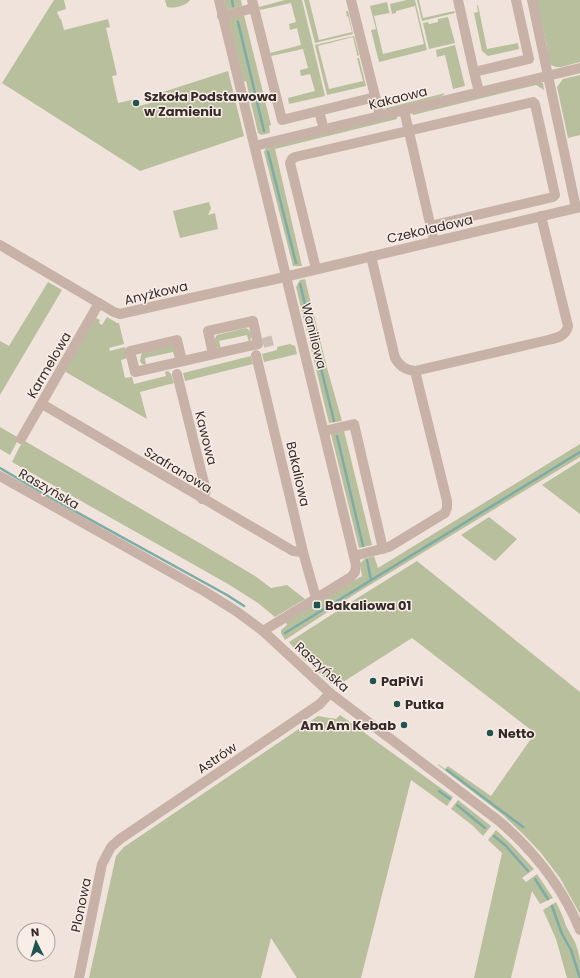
<svg xmlns="http://www.w3.org/2000/svg" width="580" height="978" font-family="Poppins,sans-serif">
<style>
.green{fill:#b8bf9c}
.lines{fill:none;stroke-linecap:round;stroke-linejoin:round}
.stream{stroke:#7caca7;stroke-width:2.5}
.minor-tunnel{stroke:#cbbeb7;stroke-width:10;stroke-dasharray:10 5;stroke-linecap:butt}
.minor{stroke:#c8b2a8;stroke-width:10}
.poi-dot{fill:#1f5450;stroke:#f8eee7;stroke-width:1.5}
.labels{text-anchor:middle;dominant-baseline:central;stroke-width:3;stroke-linejoin:round;paint-order:stroke}
.poi-label{font-size:13px;font-weight:bold;fill:#352a28;stroke:#f8eee7;text-anchor:start}
.street-label{font-size:13px;fill:#352a28;stroke:#f8eee7}
</style>
<rect width="100%" height="100%" fill="#f0e3db"/>
<g class="green">
<path d="M54,0H64L66,9L57,12L60,19H61L64,30L108,19L110,27L106,28L117,75L112,76L118,103L136,99L139,106L162,100L160,93L228,71L244,136L140,171L2,83Z"/>
<path d="M165,0H190C186,6 173,9 167,7Z"/>
<path d="M224,0H241L242,6L226,10Z"/>
<path d="M285,0H302L325,96L289,104L288,98L315,91L310,74L301,76L300,70L308,68L303,49L271,56L270,53L301,45L297,28L290,30L289,24L296,22L291,3L260,10L259,7Z"/>
<path d="M304,0H309L319,40L352,32L348,16L347,17L346,11H348L353,34L315,43Z"/>
<path d="M407,0H415L427,50L379,62L371,30L376,29L370,6L387,2L390,15L389,13L374,16L383,54L424,44L415,6L396,11V13L392,14L390,4Z"/>
<path d="M417,0H419L423,18L454,11L455,13L422,21Z"/>
<path d="M536,0H580V62L561,67H556L551,65L548,59L547,46Z"/>
<path d="M477,5H478L487,49L518,43L519,49L488,56L482,51L474,13L478,12Z"/>
<path d="M244,15L271,125L269,126L270,133L261,135L258,133L246,81L243,82L228,19Z"/>
<path d="M448,17L455,43L429,49L423,23L428,22L429,24L438,22V19Z"/>
<path d="M354,36L359,55L357,56V54L353,37L318,46L329,89L363,81L357,58H359L366,86L327,95L315,45Z"/>
<path d="M455,45L465,86L453,89L445,55L437,57L436,50Z"/>
<path d="M580,75V135L568,138L557,87L563,79Z"/>
<path d="M540,82L543,83L544,90L536,85L413,115L412,113Z"/>
<path d="M445,93L442,96L386,110L383,109Z"/>
<path d="M397,116V119L275,149L302,266H293L264,152L266,148Z"/>
<path d="M209,202L211,208L208,215L215,213L218,229L180,238L173,211Z"/>
<path d="M305,279L327,368L342,421L329,423L296,287L300,280Z"/>
<path d="M48,282L62,290L0,395V341L9,346Z"/>
<path d="M107,317L117,323H119L124,344L109,348L110,351L125,347L128,358L121,360L125,378L132,377L134,384L166,376L165,372L168,371L171,374L174,383L140,392L147,419L64,371L96,318L100,320L99,323L102,325Z"/>
<path d="M246,328C253,332 253,337 249,342L247,335L219,341L221,349L216,347L214,340L217,335Z"/>
<path d="M290,344L295,346L297,354L264,362L262,354L277,350V347Z"/>
<path d="M172,345L175,347L177,356L175,359L173,352L145,358L146,365L142,364L140,361L141,355L143,352Z"/>
<path d="M251,356L253,364L185,381L183,373Z"/>
<path d="M0,427L19,438L10,455L0,449Z"/>
<path d="M344,431L372,545L359,548L331,434Z"/>
<path d="M23,440L203,545L255,576L271,588L287,585L305,599L275,617L258,603L228,584L12,462Z"/>
<path d="M580,444V457L355,594L285,640L281,633V630L287,625L285,621L362,576L360,564L364,559L374,556L378,568Z"/>
<path d="M580,461V514L542,485Z"/>
<path d="M489,517L517,539L495,561L461,535Z"/>
<path d="M417,561L580,692V914L560,878L541,853L524,835L503,815L438,765V764L445,769L448,766L491,796L535,733L412,638L340,684L336,681L332,684L312,667L317,664L311,658L305,661L289,642L359,597Z"/>
<path d="M340,715L453,797L447,806L411,780L361,978H297L271,938L261,978H89L116,856L124,847L318,716L336,719Z"/>
<path d="M458,800L491,826L483,836L472,825L451,809Z"/>
<path d="M496,830L511,844L534,869L522,878L526,882L537,874L553,898L540,904L532,891L511,978H474L502,853L488,840Z"/>
<path d="M556,902L563,917L566,926L575,942L578,951L580,960V978H567L556,939L543,910Z"/>
</g>
<g class="lines">
<g class="stream">
<path d="M232,0L233,6"/>
<path d="M238,22L264,131"/>
<path d="M268,152L296,263"/>
<path d="M300,284L334,421"/>
<path d="M337,436L363,546"/>
<path d="M0,468L51,498L227,595L244,606"/>
<path d="M367,560L371,580"/>
<path d="M285,633L580,452"/>
<path d="M447,770L523,827"/>
<path d="M439,791L450,799"/>
<path d="M457,805L485,828"/>
<path d="M494,836L506,846L528,871"/>
<path d="M535,879L548,899"/>
<path d="M552,906L562,934L571,950L580,978"/>
</g>
<path class="minor-tunnel" d="M263,343L274,340"/>
<g class="minor">
<path d="M219,0L356,565L355,572L351,577L263,631"/>
<path d="M351,0L380,116"/>
<path d="M458,0L474,72L529,59L516,0"/>
<path d="M532,0L576,208"/>
<path d="M254,8L282,120L375,97"/>
<path d="M222,16L254,8L252,0"/>
<path d="M474,72L479,92"/>
<path d="M404,110L434,241"/>
<path d="M319,111L324,130"/>
<path d="M255,146L580,68"/>
<path d="M0,245L114,312L120,314L276,279L580,207"/>
<path d="M371,256L395,358C400,366 405,370 415,371L548,340C557,338 566,336 568,326L541,216"/>
<path d="M316,269L290,163L292,159L295,157L533,102L535,104L555,195L553,197L430,226"/>
<path d="M256,355L303,552L316,598"/>
<path d="M182,361L177,340L130,351L135,372L258,344L253,321L208,331L213,354"/>
<path d="M177,374L206,491L202,499"/>
<path d="M42,404L293,551L303,552"/>
<path d="M324,431L354,424L383,549"/>
<path d="M21,439L99,303"/>
<path d="M0,476L204,591L236,611L263,631L330,693L499,821C535,852 562,886 580,930"/>
<path d="M354,556L389,547L445,513L447,508V501L415,371"/>
<path d="M79,978L102,864L111,847L120,839L320,704L330,693"/>
</g>
</g>
<g class="poi-dot">
<circle cx="136" cy="103" r="4"/>
<rect x="313" y="601" width="8" height="8" rx="2"/>
<circle cx="373" cy="681" r="4"/>
<circle cx="397" cy="704" r="4"/>
<circle cx="404" cy="725" r="4"/>
<circle cx="490" cy="733" r="4"/>
</g>
<g class="labels">
<g class="poi-label">
<text x="144" y="96">Szkoła Podstawowa<tspan x="144" dy="15">w Zamieniu</tspan></text>
<text x="325" y="605">Bakaliowa 01</text>
<text x="381" y="681">PaPiVi</text>
<text x="405" y="704">Putka</text>
<text x="396" y="725" text-anchor="end">Am Am Kebab</text>
<text x="498" y="733">Netto</text>
</g>
<g class="street-label">
<text transform="translate(398 98) rotate(-14)">Kakaowa</text>
<text transform="translate(430 229) rotate(-13)">Czekoladowa</text>
<text transform="translate(156 293) rotate(-13)">Anyżkowa</text>
<text transform="translate(314 336) rotate(76)">Waniliowa</text>
<text transform="translate(49 365) rotate(-60)">Karmelowa</text>
<text transform="translate(206 438) rotate(76)">Kawowa</text>
<text transform="translate(178 470) rotate(31)">Szafranowa</text>
<text transform="translate(298 474) rotate(77)">Bakaliowa</text>
<text transform="translate(49 489) rotate(30)">Raszyńska</text>
<text transform="translate(322 667) rotate(42)">Raszyńska</text>
<text transform="translate(217 758) rotate(-34)">Astrów</text>
<text transform="translate(81 905) rotate(-78)">Plonowa</text>
</g>
</g>
<g transform="translate(36 942) rotate(355)"><circle r="19" fill="#f8eee7" stroke="#aaa09b"/>
<path d="M0-3L7 15L0 10L-7 15Z" fill="#1f5450"/>
<text y="-6" font-size="11" font-weight="bold" text-anchor="middle" fill="#352a28">N</text>
</g>
</svg>
